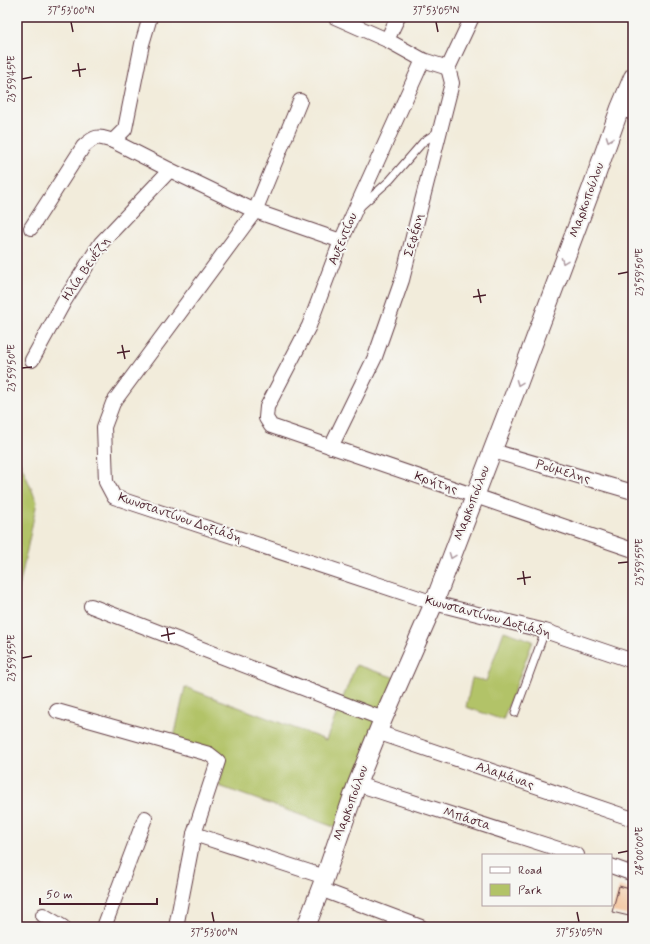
<svg xmlns="http://www.w3.org/2000/svg" width="650" height="944" font-family="Mynerve,sans-serif">
<style>
.green{fill:#b2c367;stroke:#7e7149}
.building{fill:#f3b07a}
.lines{fill:none;stroke-linecap:round;stroke-linejoin:round}
.service-casing{stroke:#633e45;stroke-width:9}
.minor-casing{stroke:#633e45;stroke-width:16}
.tertiary-casing{stroke:#633e45;stroke-width:20}
.service{stroke:#fff;stroke-width:7}
.minor{stroke:#fff;stroke-width:14}
.tertiary{stroke:#fff;stroke-width:18}
.oneway{stroke:#ae9aa0}
.ticks{fill:none;stroke:#4a1f2b;stroke-width:1.5}
.labels{text-anchor:middle;dominant-baseline:central;stroke-width:4;stroke-linejoin:round;paint-order:stroke}
.street-label{font-size:13px;fill:#4a1f2b;stroke:#f6f6f2}
.neatline{fill:none;stroke:#4a1f2b;stroke-width:1.5}
.ticks-label{font-size:10px;text-anchor:middle;fill:#4a1f2b}
</style>
<rect width="100%" height="100%" fill="#f6f6f2"/>
<filter id="ink" filterUnits="userSpaceOnUse"><feTurbulence type="fractalNoise" baseFrequency=".025" numOctaves="2"/><feDisplacementMap in="SourceGraphic" scale="8" xChannelSelector="R" yChannelSelector="G"/><feConvolveMatrix kernelMatrix="1 2 1 2 8 2 1 2 1" color-interpolation-filters="sRGB"/></filter>
<filter id="wash" filterUnits="userSpaceOnUse"><feTurbulence type="fractalNoise" baseFrequency=".012" numOctaves="4" result="noise"/><feDisplacementMap in="SourceGraphic" scale="16" xChannelSelector="R" yChannelSelector="G"/><feGaussianBlur stdDeviation="0.9" result="paint"/><feColorMatrix in="noise" values="0 0 0 0 0 0 0 0 0 0 0 0 0 0 0 0 0 1.4 0 .05"/><feComposite in="paint" operator="in"/></filter>
<g filter="url(#wash)">
<rect width="100%" height="100%" fill="#f2ecdb"/>
<g class="green">
<path d="M17,455L37,502L17,598Z"/>
<path d="M504,631L533,641L503,720L466,707L472,678L486,681Z"/>
<path d="M356,665L399,679L340,829L219,786L226,758L174,738L185,687L326,740Z"/>
</g>
<g id="blocks">
<path class="building" d="M619,886L633,890V917L612,912Z"/>
</g>
</g>
<g filter="url(#ink)">
<use href="#blocks" fill-opacity="0" stroke="#633e45" stroke-width="1"/>
<g class="lines">
<defs>
<g id="service">
<path d="M360,207L390,180L423,142L439,131"/>
<path d="M515,713L545,631"/>
</g>
<g id="minor">
<path d="M335,17L387,40L423,60L448,68"/>
<path d="M387,40L398,17"/>
<path d="M423,60L341,241L309,326L267,407L266,418L271,426L633,550"/>
<path d="M300,101L255,211L113,403L104,427L106,482L114,497L434,603L545,631L633,661"/>
<path d="M620,108L633,113"/>
<path d="M113,141L170,170L255,211L341,241"/>
<path d="M31,228L83,147C96,135 97,136 113,141L125,129L142,44L150,17"/>
<path d="M32,360L65,300L101,243L170,170"/>
<path d="M331,447L375,357L402,280L452,83L448,68L472,17"/>
<path d="M493,451L633,492"/>
<path d="M91,606L383,719"/>
<path d="M57,711L209,754L218,761L194,834L176,927"/>
<path d="M377,732L633,819"/>
<path d="M357,784L577,855"/>
<path d="M194,834L325,877"/>
<path d="M611,866L633,874"/>
<path d="M320,889L421,927"/>
<path d="M43,915L63,927"/>
<path d="M104,927L145,818"/>
</g>
<path id="tertiary" d="M306,927L325,877L357,784L383,719L434,603L475,496L517,387L592,187L620,108L633,77"/>
</defs>
<use href="#service" class="service-casing"/>
<use href="#minor" class="minor-casing"/>
<use href="#tertiary" class="tertiary-casing"/>
<use href="#service" class="service"/>
<use href="#minor" class="minor"/>
<use href="#tertiary" class="tertiary"/>
</g>
<defs><path id="oneway-chevron" d="M-2-3.5L2.5 0L-2 3.5" fill="none" stroke-width="1.6" stroke-linecap="round" stroke-linejoin="round"/></defs>
<g class="oneway">
<use href="#oneway-chevron" transform="translate(609 139) rotate(110)"/>
<use href="#oneway-chevron" transform="translate(564 261) rotate(111)"/>
<use href="#oneway-chevron" transform="translate(519 383) rotate(111)"/>
<use href="#oneway-chevron" transform="translate(452 556) rotate(111)"/>
</g>
</g>
<path class="ticks" d="M71,22L73,32M436,22L438,32M78,63L80,77M72,71L86,69M22,79L32,77M618,274L628,272M478,289L481,303M473,297L486,295M122,345L125,359M117,353L130,351M22,368L32,367M618,563L628,562M523,571L525,585M517,579L531,577M167,628L169,641M161,636L175,633M22,658L32,656M618,853L628,851M212,912L214,922M577,912L579,922"/>
<g class="labels">
<g class="street-label">
<text transform="translate(587 200) rotate(-70)">Μαρκοπούλου</text>
<text transform="translate(414 235) rotate(-76)">Σεφέρη</text>
<text transform="translate(343 239) rotate(-67)">Αυξεντίου</text>
<text transform="translate(86 269) rotate(-56)">Ηλία Βενέζη</text>
<text transform="translate(563 472) rotate(16)">Ρούμελης</text>
<text transform="translate(436 483) rotate(19)">Κρήτης</text>
<text transform="translate(472 503) rotate(-69)">Μαρκοπούλου</text>
<text transform="translate(180 518) rotate(19)">Κωνσταντίνου Δοξιάδη</text>
<text transform="translate(488 617) rotate(15)">Κωνσταντίνου Δοξιάδη</text>
<text transform="translate(505 776) rotate(19)">Αλαμάνας</text>
<text transform="translate(351 803) rotate(-70)">Μαρκοπούλου</text>
<text transform="translate(467 819) rotate(18)">Μπάστα</text>
</g>
</g>
<rect width="650" height="944" fill="none" stroke="#f6f6f2" stroke-width="44"/>
<rect x="482" y="854" width="130" height="52" fill="#f6f6f2" stroke="#b1a0a2"/>
<rect x="490" y="867" width="20" height="6" fill="#ffffff" stroke="#b1a0a2"/>
<text x="518" y="874" font-size="12" fill="#4a1f2b">Road</text>
<rect x="490" y="884" width="20" height="12" fill="#b2c367" stroke="#b1a0a2"/>
<text x="518" y="894" font-size="12" fill="#4a1f2b">Park</text>
<path d="M40 898v6h117v-6" fill="none" stroke="#4a1f2b" stroke-width="2"/>
<text x="46" y="898" font-size="12" fill="#4a1f2b" stroke="#f6f6f2" stroke-width="3" paint-order="stroke">50 m</text>
<rect x="22" y="22" width="606" height="900" class="neatline"/>
<g class="ticks-label">
<text x="71" y="14">37°53'00"N</text>
<text x="436" y="14">37°53'05"N</text>
<text transform="translate(11 79) rotate(-90)" y="4">23°59'45"E</text>
<text transform="translate(639 272) rotate(-90)" y="4">23°59'50"E</text>
<text transform="translate(11 368) rotate(-90)" y="4">23°59'50"E</text>
<text transform="translate(639 562) rotate(-90)" y="4">23°59'55"E</text>
<text transform="translate(11 658) rotate(-90)" y="4">23°59'55"E</text>
<text transform="translate(639 851) rotate(-90)" y="4">24°00'00"E</text>
<text x="214" y="936">37°53'00"N</text>
<text x="579" y="936">37°53'05"N</text>
</g>
</svg>
